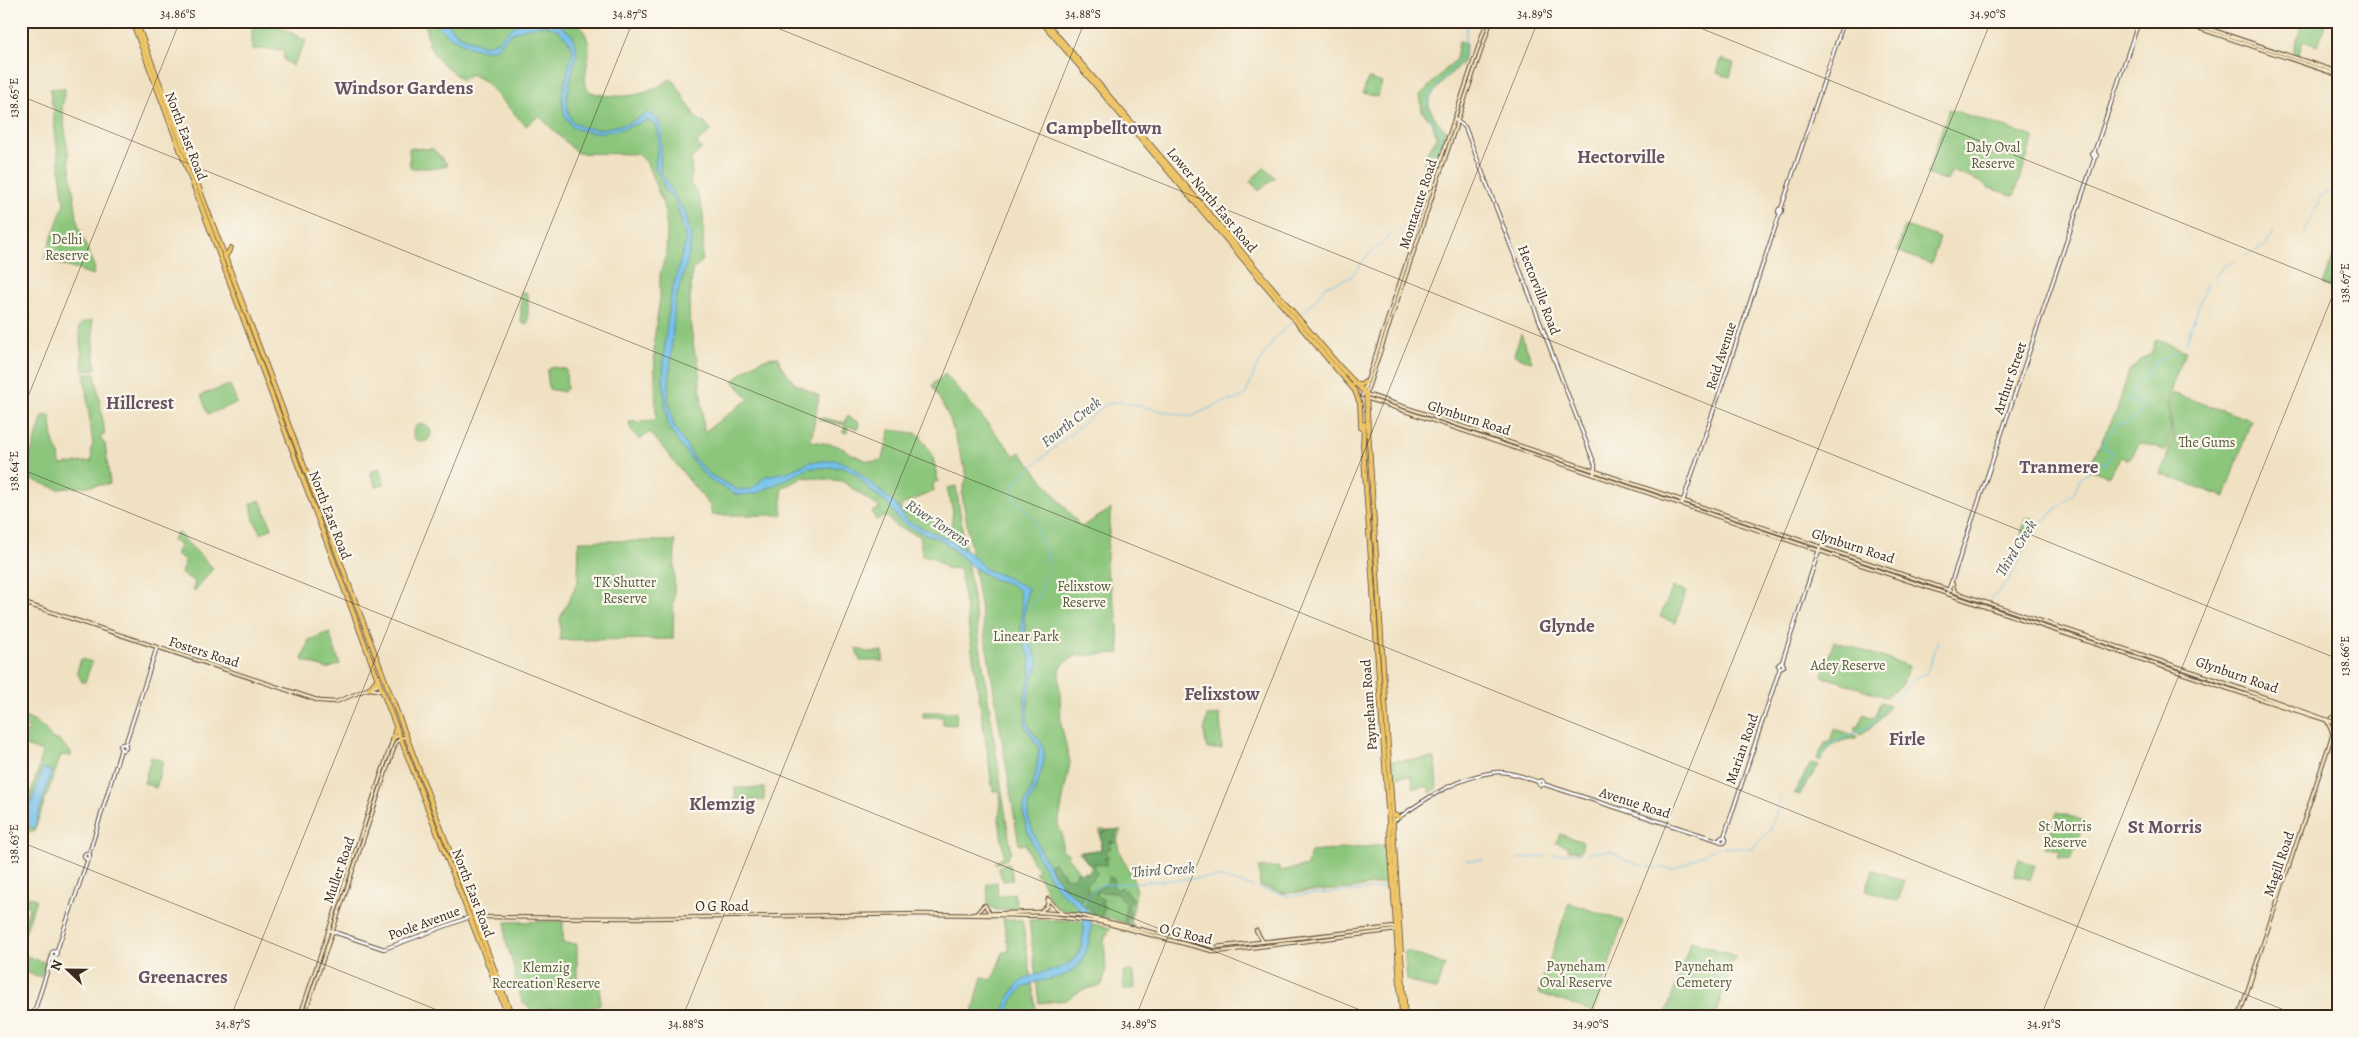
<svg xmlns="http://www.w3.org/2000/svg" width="2359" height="1037" font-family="Alegreya,serif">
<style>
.green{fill:#8bc67b;stroke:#63784c}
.forest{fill:#70ab6b;stroke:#566a44}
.water{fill:#72c1ec;stroke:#567685}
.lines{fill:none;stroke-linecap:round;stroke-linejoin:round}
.stream{stroke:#72c1ec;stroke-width:1}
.tertiary-casing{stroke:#564537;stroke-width:4.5}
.secondary-casing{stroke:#564537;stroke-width:4.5}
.primary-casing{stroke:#564537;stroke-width:5.5}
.trunk-casing{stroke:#564537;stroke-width:5.5}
.tertiary{stroke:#fff;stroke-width:2.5}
.secondary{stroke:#f8e8c3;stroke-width:2.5}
.primary{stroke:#eec569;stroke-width:4}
.trunk{stroke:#eec569;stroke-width:4}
.ticks{fill:none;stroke:#3b2a1e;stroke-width:1;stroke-opacity:0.45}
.labels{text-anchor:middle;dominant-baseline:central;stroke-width:4.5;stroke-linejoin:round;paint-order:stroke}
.street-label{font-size:14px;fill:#3b2a1e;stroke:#fbf7ec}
.park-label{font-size:14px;fill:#53593a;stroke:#fbf7ec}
.water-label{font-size:15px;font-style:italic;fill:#4c575c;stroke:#fbf7ec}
.district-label{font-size:19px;font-weight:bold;fill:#685364;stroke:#fbf7ec}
.neatline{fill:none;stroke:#3b2a1e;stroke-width:2}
.ticks-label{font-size:12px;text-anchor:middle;fill:#3b2a1e}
</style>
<rect width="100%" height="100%" fill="#fbf7ec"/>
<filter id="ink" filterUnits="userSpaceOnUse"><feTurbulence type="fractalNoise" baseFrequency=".02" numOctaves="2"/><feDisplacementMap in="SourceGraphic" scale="10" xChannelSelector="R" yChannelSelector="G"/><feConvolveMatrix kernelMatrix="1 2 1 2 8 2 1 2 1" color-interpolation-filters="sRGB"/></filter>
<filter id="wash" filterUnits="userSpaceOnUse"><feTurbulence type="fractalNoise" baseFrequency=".0096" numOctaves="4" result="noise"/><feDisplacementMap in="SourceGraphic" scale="20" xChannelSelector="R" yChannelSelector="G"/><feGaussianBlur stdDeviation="1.12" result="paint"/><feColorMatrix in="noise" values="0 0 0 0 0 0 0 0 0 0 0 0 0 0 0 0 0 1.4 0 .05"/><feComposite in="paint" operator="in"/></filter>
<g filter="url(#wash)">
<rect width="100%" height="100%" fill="#f0e1c2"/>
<g class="green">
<path d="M256,21H270L306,41L292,66L284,60L283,50L252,49V30Z"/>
<path d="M426,21H577C598,49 585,56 585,85L590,92C618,100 648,97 670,79L675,82L696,118L705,123L711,130L697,143L702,149L691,159L692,173L690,184C709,205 703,235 702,261L692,271L689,315L695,355L698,357L704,432L749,399L733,381C748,368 759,357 779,357L780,364L794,383L819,396L811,441C819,443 830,443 838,446C851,452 868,467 883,459L890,430L915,433L922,437L921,439L932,453L938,481L933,483L934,491L900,506L902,511L905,513L937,519L951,528L953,511L947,488L956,486L1011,851L1007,859L996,864L995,862L1004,856L999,819L1001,802L999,791H993L960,569L946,568L932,557L922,556L920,536L895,526L887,516L876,520L872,512L880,508L842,481L804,477L782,488V515H712L710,506L650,432L640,440L631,430L629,422L653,421L656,418L654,340L660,298V275L666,254L667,228L663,204L647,163L638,154L577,153L539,116L526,126L484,81L471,74L462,80C438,60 426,55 426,21Z"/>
<path d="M2303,21H2326L2318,46L2303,41L2298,56L2293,52Z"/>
<path d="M1459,41L1466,43L1463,62C1454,70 1433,90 1429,101C1427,109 1440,126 1447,130L1428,187L1421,173L1427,152L1436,139V135L1433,124L1422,111L1420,95L1456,59Z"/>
<path d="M1721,59L1734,63L1730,77L1717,73Z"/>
<path d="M1368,78L1382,83L1377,97L1363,93Z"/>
<path d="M62,88L65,89L62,108L78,225L95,269L93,275L44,259L64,204L53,114L55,110L52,106L50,89Z"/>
<path d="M1949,109L2034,137L2014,196L1986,187L1985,184L1952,171L1947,181L1927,174Z"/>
<path d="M409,148L433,149L448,165L439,168H410Z"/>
<path d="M1265,167L1275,178L1259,191L1250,181Z"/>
<path d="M1905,226L1940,238L1931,264L1897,251Z"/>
<path d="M2336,249L2338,250V290L2323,285Z"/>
<path d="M521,292H526L528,296V323L523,324L521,321Z"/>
<path d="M92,320L96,369L83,371L79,328L82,323Z"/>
<path d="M1521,334L1532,362L1514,355Z"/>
<path d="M2156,339L2186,351C2180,367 2170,386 2168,403C2167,424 2177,430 2164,452L2156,446L2139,444L2131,457L2126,460L2123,456L2108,476L2088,469L2117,410L2129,371L2143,358L2151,354Z"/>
<path d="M552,367L566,369L567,389L564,392L549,389L547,371Z"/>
<path d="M95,373L105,434L101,435V440L105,444L110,484L58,489L21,476V470L26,469L43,416L50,415L54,446L59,452L60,465L92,461L91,448L93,445L84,374Z"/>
<path d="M945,374L1015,456L1020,452L1081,527L1111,509L1106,568L1117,616L1120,653L1076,656L1064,663L1059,672L1061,725L1070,762L1058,825L1062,834V850L1069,854L1067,856L1081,874L1085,871L1087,873L1092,868L1079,852L1101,850L1100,830H1121C1109,848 1132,868 1135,885C1137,896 1133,910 1130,921L1134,926L1113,919L1059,909C1047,901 1047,883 1035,873L1038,869L1030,857L1026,844L1019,845L962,494L967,476L950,419L932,385Z"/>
<path d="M230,385L237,403L208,414L201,395Z"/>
<path d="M2172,393L2251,420L2225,497L2161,474L2173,437L2169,404Z"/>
<path d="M847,416L859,423L858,429L848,426L847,433L843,432L845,425L819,420V417L845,423Z"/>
<circle cx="422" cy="433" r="9"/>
<path d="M379,468L385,484L376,487L370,472Z"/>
<path d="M260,500L272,528L261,534L254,520L251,504Z"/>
<path d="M2028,517L2037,520L2014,564L2025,519Z"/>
<path d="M177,532L213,568L195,591L193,590L195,581L181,574L185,560L176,554L181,545L172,541Z"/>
<path d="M579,541H675L673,639L560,640V618L578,582Z"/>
<path d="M1673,587L1686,591L1676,623L1660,617Z"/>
<path d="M329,632L340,664L327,669L302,660L309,640Z"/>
<path d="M1834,641L1909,666L1903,684L1886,697L1822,676Z"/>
<path d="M856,648L867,652H883V661H860Z"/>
<path d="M81,659L92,662L85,682H82L77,672Z"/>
<path d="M1880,702L1890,705L1878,722L1860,735L1854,730L1856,726L1859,727L1863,714L1873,718L1876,716Z"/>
<path d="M923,712H957L956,725L943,724V717H923Z"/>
<path d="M1220,715L1222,749H1207L1204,732L1207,716Z"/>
<path d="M21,716C35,721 44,725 51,738L60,741L71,752V756L61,755L34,832L21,831V810H25L40,765L39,764L42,752L23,745L21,729L28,732L30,729L21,726Z"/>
<path d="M1834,729L1857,736L1856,739C1841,738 1826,747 1821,761L1817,759L1825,743L1830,742Z"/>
<path d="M151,757L163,761L156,788L144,783Z"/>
<path d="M1435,758L1437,789L1430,793L1429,787L1413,788L1412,776L1393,777L1391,761Z"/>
<path d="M1811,763L1819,765L1799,795L1794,793Z"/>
<rect x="735" y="788" width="29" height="12"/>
<path d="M2057,812L2085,821L2071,859L2058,857L2060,851L2045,847Z"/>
<path d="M1560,834L1583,842L1581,851H1568L1569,847L1556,843Z"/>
<path d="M1385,845L1389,882L1351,889L1284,893L1260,886L1259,868L1279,867L1280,871L1307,866L1311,852Z"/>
<path d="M2019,859L2035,865L2030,880L2014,875Z"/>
<path d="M1006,863L1010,865L1013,880L1003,881L998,867Z"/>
<path d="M1873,870L1905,881L1898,901L1866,890Z"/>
<path d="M997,882L998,897L1014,893L1018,910H996L988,905L987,884Z"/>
<path d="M21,894L36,899L22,943L21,933L29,909L28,906L21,904Z"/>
<path d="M1569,903L1623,921L1594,1012L1538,993Z"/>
<path d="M1003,919L1022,920L1037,1016H972L982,977L991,980L994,977L1003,952L1009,951Z"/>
<path d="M1029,920H1076L1110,928L1104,940L1106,969L1102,985L1082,990L1066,1000L1039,1003Z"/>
<path d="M563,921V943L577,944V979H600V1004L574,1016H558L554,1007L537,1013L523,1003L515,982V971L505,938L506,922Z"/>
<path d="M1691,941L1735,956L1715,1016H1665Z"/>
<path d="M1406,951L1445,965L1436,990L1407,980L1404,952Z"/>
<path d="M21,954L46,963L41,977L21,971Z"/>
<path d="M1131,971L1134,973L1135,988L1124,990L1123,972Z"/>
</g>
<g class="forest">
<path d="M1109,830H1116L1117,832L1115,834L1116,842L1112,843L1111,840L1110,849L1105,851L1109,858L1104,859L1107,860L1106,865L1094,863L1097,874L1087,885L1089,893L1080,901L1076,900L1057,879L1049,865L1055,863L1059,871L1063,872L1064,877L1075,878L1077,872L1087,873L1092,868L1081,852L1101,850V833Z"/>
<path d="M1109,877L1114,879L1113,886L1118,890L1122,887L1123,891H1126L1133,901L1128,904L1130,913L1127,922L1124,920L1126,904L1116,893L1097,892V896L1104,900L1100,904H1103L1105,910L1102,912L1103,917L1094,915L1090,908L1084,907L1092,890L1106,885Z"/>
</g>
<g class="water">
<path d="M436,21H444L460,36L484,46L498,41L511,28L524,21L557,22L572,35L577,51L567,96L568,112L572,121L582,127L600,129L627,124L648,113L656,117L662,127L660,171L686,214L691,238L689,255L675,302L668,399L674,426L693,457L709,474L738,490L752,489L766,476L787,472L810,462L836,460L850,465L895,504L907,521L948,539L971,554L987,570L999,574L1028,588L1024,615L1026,636L1039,662C1038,669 1034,674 1032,680C1029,688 1026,716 1028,724C1032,736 1044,739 1044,753C1045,764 1039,778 1036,789C1035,795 1029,800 1028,806C1026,817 1034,833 1037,842C1042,855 1049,868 1057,879C1069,896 1095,906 1091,929C1090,940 1086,956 1079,965C1054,991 1020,966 1007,1016H1002C1006,1001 1014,983 1029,977C1049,969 1075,970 1081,946C1084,936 1085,922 1081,912C1077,902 1064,897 1057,888C1043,869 1028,840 1024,816C1022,803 1028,799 1032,788C1036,775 1038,761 1039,747L1025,727V695L1031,673L1029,655L1021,639L1022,610L1019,590L1010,584L993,579L973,567L942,540L922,533L901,522L885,501L871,491L857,475L844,467L809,468L756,494L737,495L707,478L679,444L668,425L663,381L665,338L671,295L685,243L684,231L675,199L666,191L655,167L659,138L657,126L647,120C623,130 597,138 572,127L564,114L562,94L573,50L568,40L558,30L544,25L522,29L511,34L495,49L484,50L472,48L450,37L438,26Z"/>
<path d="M43,768L52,771L34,828L21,823L22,817L26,818Z"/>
</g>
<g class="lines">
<g class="stream">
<path d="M1428,183C1421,167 1436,152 1441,138C1437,123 1423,113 1428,98L1462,56L1468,21"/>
<path d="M2313,214L2319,204L2320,196L2338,188"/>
<path d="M2304,234L2312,216"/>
<path d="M2245,256L2265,246L2273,232"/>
<path d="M2215,276L2226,264L2235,261"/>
<path d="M1298,317L1314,302L1326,286L1351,277L1368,255L1394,232L1408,226L1419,212"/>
<path d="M2186,342L2207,283"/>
<path d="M1990,601L2008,581L2038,526L2075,492L2080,479L2091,469L2106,463L2112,454L2110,450L2104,448L2103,443L2118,423L2126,424L2141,413V402L2128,403V398L2154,363L2177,352"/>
<path d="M1025,612L1041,595L1048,566L1047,549L1042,542L1035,520L1013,497V487L1020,477L1106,404L1120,402L1190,417L1223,402L1236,400L1246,394L1256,368L1275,338L1293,321"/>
<path d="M1894,698L1906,689L1914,678L1926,674L1938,641"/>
<path d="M1818,760L1830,744L1870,726L1888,705"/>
<path d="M1795,794L1815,765"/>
<path d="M1723,847L1752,849L1770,830L1781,797"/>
<path d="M1587,853L1610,851L1625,860L1643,866"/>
<path d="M1553,855L1580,853"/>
<path d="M1518,859L1546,856"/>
<path d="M1467,860H1483"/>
<path d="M1649,867L1674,869L1718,847"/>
<path d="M1258,888L1288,896L1368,890L1389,886"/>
<path d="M1081,903L1096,888L1102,885L1218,877L1254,887"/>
</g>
</g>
</g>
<g filter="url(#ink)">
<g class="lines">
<defs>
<g id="tertiary">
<path d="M1454,119L1465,127L1595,465L1594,474"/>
<path d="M2094,153L2139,21"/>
<path d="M2095,153L2097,156L2094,157L2092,154Z"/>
<path d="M1779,209L1782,210L1781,213L1778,212Z"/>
<path d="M1781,209L1844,21"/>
<path d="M1682,504L1780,213"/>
<path d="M1948,592L2095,157"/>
<path d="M1782,662L1820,547"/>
<circle cx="123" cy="747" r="3"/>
<path d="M125,745L157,647"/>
<circle cx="1541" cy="783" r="2.5"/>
<path d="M1543,784L1720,841"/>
<path d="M1394,821C1423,800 1460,775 1498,772C1511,771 1526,778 1539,782"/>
<circle cx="1723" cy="840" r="3"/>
<path d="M1724,837L1780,668L1778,665L1782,662L1784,666L1780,668"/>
<circle cx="87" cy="856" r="3"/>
<path d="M89,854L121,749"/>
<path d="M328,930L384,949L470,917"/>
<circle cx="54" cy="954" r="2.5"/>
<path d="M56,953L88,859"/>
<path d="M33,1016L52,956"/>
</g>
<g id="secondary">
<path d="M1491,21L1366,394L2211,678L2336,723"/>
<path d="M2177,21L2338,75"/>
<path d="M2186,21L2338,72"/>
<path d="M1362,396L1487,21"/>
<path d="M1366,398L2235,691L2335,723"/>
<path d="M1952,582L1955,592"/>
<path d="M21,602L320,701L336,702L380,684"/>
<path d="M371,689L382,691"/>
<path d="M2331,718L2338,713"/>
<path d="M2327,721L2332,732"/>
<path d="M1048,899L1063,914"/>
<path d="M985,905L989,912"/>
<path d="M1040,912L1047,906L1048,899"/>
<path d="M977,913L983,906"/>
<path d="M973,914L1038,912L1079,915L1216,947L1395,927"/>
<path d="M474,917L648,918L921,914L1048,916L1101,922L1216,952L1397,930"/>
<path d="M1256,930L1263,942"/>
<path d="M300,1016L393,739L399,735"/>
<path d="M304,1016L396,742L406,736"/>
<path d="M2239,1016L2338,718"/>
</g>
<g id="primary">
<path d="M1041,21L1355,391L1360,404L1361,428"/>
<path d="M1045,21L1341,368L1366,394L1405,1016"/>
<path d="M1354,384L1361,385L1365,382"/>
<path d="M1364,424L1363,445L1402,1016"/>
<path d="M1392,814L1399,817"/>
</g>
<g id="trunk">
<path d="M132,21L383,693L508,1016"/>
<path d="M136,21L512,1016"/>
<path d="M225,257L231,248"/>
<path d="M369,689L379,677"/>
<path d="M393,739L396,727"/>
</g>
</defs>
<use href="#tertiary" class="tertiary-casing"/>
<use href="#secondary" class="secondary-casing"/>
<use href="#primary" class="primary-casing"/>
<use href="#trunk" class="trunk-casing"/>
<use href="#tertiary" class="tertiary"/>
<use href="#secondary" class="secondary"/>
<use href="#primary" class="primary"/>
<use href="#trunk" class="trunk"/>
</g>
</g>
<path class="ticks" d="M760,21L2338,659M1683,21L2338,286M21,96L2299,1016M21,414L180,21M21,469L1375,1016M21,842L452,1016M231,1016L633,21M683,1016L1085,21M1136,1016L1538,21M1589,1016L1991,21M2041,1016L2338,282"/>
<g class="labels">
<g class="street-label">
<text transform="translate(186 136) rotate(69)">North East Road</text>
<text transform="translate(1212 200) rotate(50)">Lower North East Road</text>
<text transform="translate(1418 204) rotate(-72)">Montacute Road</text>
<text transform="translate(1539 290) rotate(69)">Hectorville Road</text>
<text transform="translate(1721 356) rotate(-72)">Reid Avenue</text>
<text transform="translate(2010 378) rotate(-71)">Arthur Street</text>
<text transform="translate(1469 418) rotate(18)">Glynburn Road</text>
<text transform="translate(330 515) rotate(69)">North East Road</text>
<text transform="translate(1853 546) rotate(18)">Glynburn Road</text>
<text transform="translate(204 652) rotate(18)">Fosters Road</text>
<text transform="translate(2237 675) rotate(19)">Glynburn Road</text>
<text transform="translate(1369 705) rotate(-94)">Payneham Road</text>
<text transform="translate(1742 749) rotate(-71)">Marian Road</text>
<text transform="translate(1635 803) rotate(18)">Avenue Road</text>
<text transform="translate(2279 864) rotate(-71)">Magill Road</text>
<text transform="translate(339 870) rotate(-71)">Muller Road</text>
<text transform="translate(473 893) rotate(69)">North East Road</text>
<text x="722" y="906">O G Road</text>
<text transform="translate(424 923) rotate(-20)">Poole Avenue</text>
<text transform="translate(1186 934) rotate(13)">O G Road</text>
</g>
<g class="park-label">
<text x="1993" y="147">Daly Oval<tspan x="1993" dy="16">Reserve</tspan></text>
<text x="67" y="239">Delhi<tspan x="67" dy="16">Reserve</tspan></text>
<text x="2207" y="442">The Gums</text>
<text x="625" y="582">TK Shutter<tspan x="625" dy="16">Reserve</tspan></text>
<text x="1084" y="586">Felixstow<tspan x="1084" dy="16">Reserve</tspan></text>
<text x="1026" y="636">Linear Park</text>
<text x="1848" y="665">Adey Reserve</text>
<text x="2065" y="826">St Morris<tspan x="2065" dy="16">Reserve</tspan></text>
<text x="1576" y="966">Payneham<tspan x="1576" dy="16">Oval Reserve</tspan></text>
<text x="1704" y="966">Payneham<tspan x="1704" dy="16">Cemetery</tspan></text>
<text x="546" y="967">Klemzig<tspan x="546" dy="16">Recreation Reserve</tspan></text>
</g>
<g class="water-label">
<text transform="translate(1071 422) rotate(-38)">Fourth Creek</text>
<text transform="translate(938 523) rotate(33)">River Torrens</text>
<text transform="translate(2016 548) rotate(-58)">Third Creek</text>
<text transform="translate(1163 870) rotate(-4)">Third Creek</text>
</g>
<g class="district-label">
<text x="404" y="88">Windsor Gardens</text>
<text x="1104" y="128">Campbelltown</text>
<text x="1621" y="157">Hectorville</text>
<text x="140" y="403">Hillcrest</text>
<text x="2059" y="467">Tranmere</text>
<text x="1567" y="626">Glynde</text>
<text x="1222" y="694">Felixstow</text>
<text x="1907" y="739">Firle</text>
<text x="722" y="804">Klemzig</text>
<text x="2165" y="827">St Morris</text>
<text x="183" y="977">Greenacres</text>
</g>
</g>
<rect width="2359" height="1037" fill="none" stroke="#fbf7ec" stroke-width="55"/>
<g transform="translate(68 970) rotate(292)" stroke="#fbf7ec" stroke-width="4" paint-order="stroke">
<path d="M0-4L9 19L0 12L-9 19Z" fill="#3b2a1e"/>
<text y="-8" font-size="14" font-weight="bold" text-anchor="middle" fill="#3b2a1e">N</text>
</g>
<rect x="28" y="28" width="2304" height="982" class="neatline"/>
<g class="ticks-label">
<text x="178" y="18">34.86°S</text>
<text x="630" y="18">34.87°S</text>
<text x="1083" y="18">34.88°S</text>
<text x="1535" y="18">34.89°S</text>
<text x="1988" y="18">34.90°S</text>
<text transform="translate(14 98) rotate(-90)" y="4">138.65°E</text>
<text transform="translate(2345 283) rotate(-90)" y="4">138.67°E</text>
<text transform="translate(14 471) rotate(-90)" y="4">138.64°E</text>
<text transform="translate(2345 656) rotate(-90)" y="4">138.66°E</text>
<text transform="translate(14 844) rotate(-90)" y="4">138.63°E</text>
<text x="233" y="1028">34.87°S</text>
<text x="686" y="1028">34.88°S</text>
<text x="1139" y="1028">34.89°S</text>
<text x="1591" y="1028">34.90°S</text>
<text x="2044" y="1028">34.91°S</text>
</g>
</svg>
